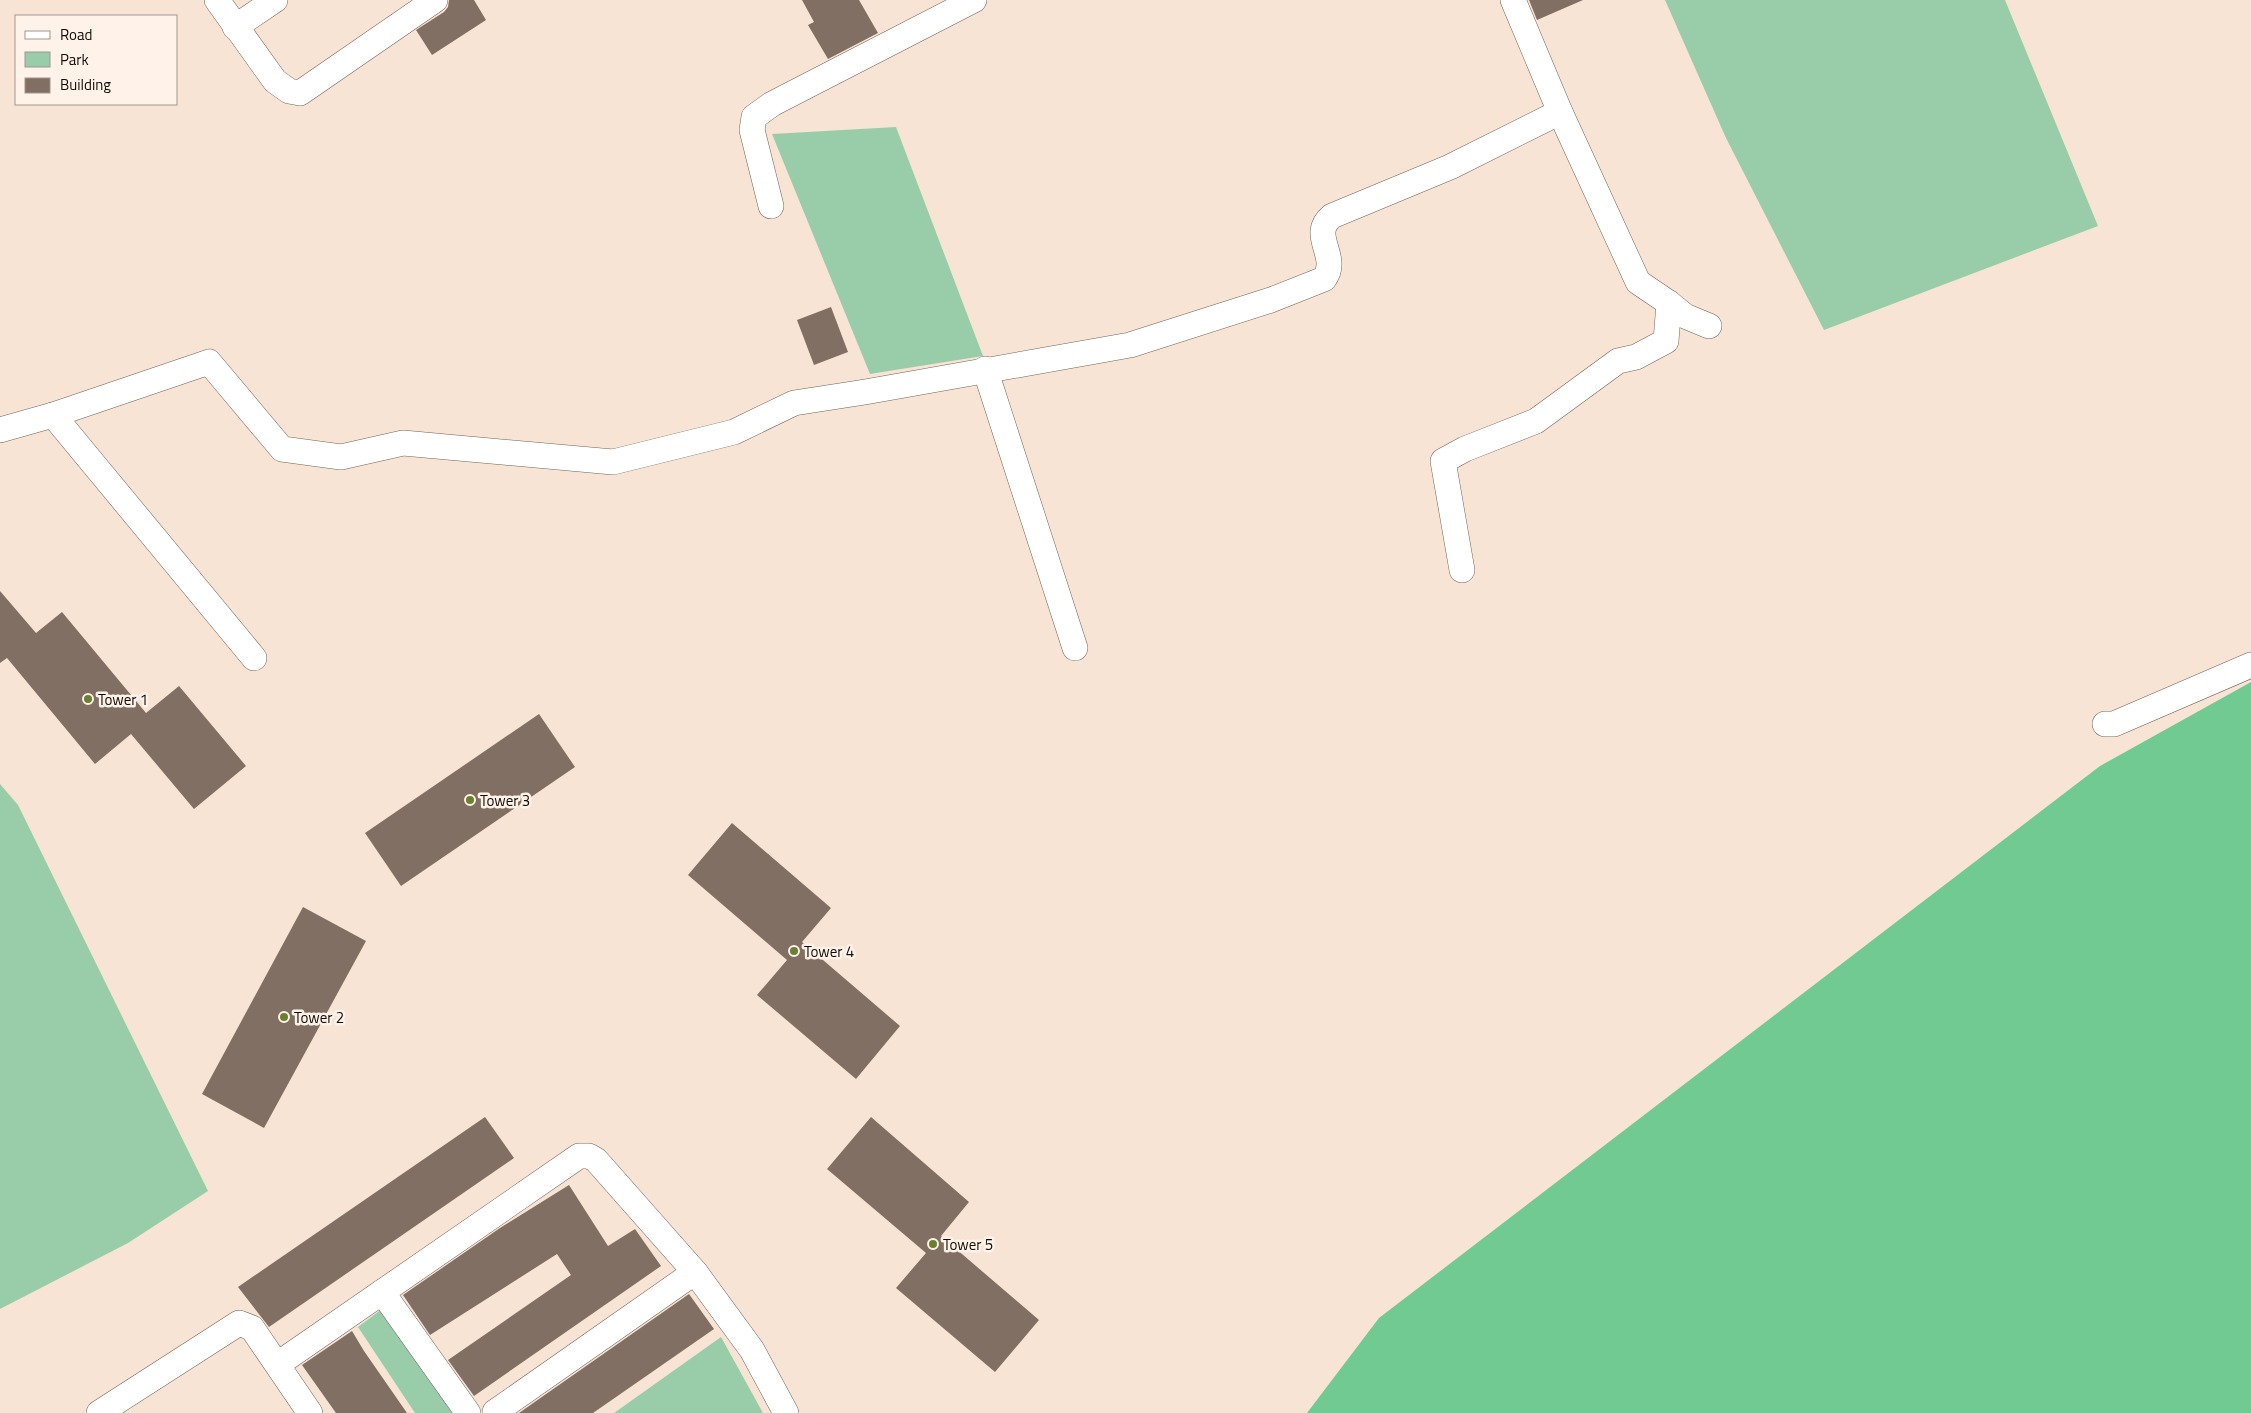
<svg xmlns="http://www.w3.org/2000/svg" width="2251" height="1413" font-family="'Titillium Web',sans-serif">
<style>
.green{fill:#99cdaa}
.forest{fill:#70ca92}
.building{fill:#806f62}
.lines{fill:none;stroke-linecap:round;stroke-linejoin:round}
.minor-casing{stroke:#736355;stroke-width:26}
.minor{stroke:#fff;stroke-width:25}
.poi-dot{fill:#6b7f30;stroke:#fef2e9;stroke-width:2}
.labels{text-anchor:middle;dominant-baseline:central;stroke-width:5;stroke-linejoin:round;paint-order:stroke}
.poi-label{font-size:15px;fill:#120c07;stroke:#fef2e9;text-anchor:start}
</style>
<rect width="100%" height="100%" fill="#f7e4d4"/>
<g class="green">
<path d="M1665,0H2005L2098,226L1824,330L1726,138Z"/>
<path d="M896,127L983,356L870,374L772,134Z"/>
<path d="M0,784L18,805L208,1191L128,1243L0,1309Z"/>
<path d="M398,1297L481,1413H415L358,1327Z"/>
<path d="M721,1337L763,1413H614Z"/>
</g>
<path class="forest" d="M2251,682V1413H1307L1379,1318L2100,766Z"/>
<g class="building">
<path d="M449,0H474L486,20L432,55L416,30L444,12L448,7Z"/>
<path d="M802,0H859L878,33L828,59L808,25L814,22Z"/>
<path d="M1529,0H1583L1537,20Z"/>
<path d="M831,307L848,352L814,365L797,320Z"/>
<path d="M0,591L36,633L62,612L146,713L179,686L246,766L194,809L131,734L95,764L7,658L0,663Z"/>
<path d="M539,714L575,767L401,886L365,833Z"/>
<path d="M732,823L831,908L802,942L900,1026L856,1079L757,995L787,960L688,875Z"/>
<path d="M303,907L366,941L264,1128L202,1094Z"/>
<path d="M485,1117L514,1158L269,1327L238,1287Z"/>
<path d="M871,1117L969,1202L941,1236L1039,1320L995,1372L896,1288L926,1253L827,1169Z"/>
<path d="M569,1185L608,1246L635,1229L661,1266L474,1396L448,1360L571,1275L557,1254L430,1335L403,1295L500,1228Z"/>
<path d="M689,1294L714,1329L593,1413H519Z"/>
<path d="M352,1331L364,1351L407,1413H336L302,1365Z"/>
</g>
<g class="lines">
<defs>
<g id="minor">
<path d="M217,0L275,81L289,91L300,93L435,0"/>
<path d="M1513,0L1560,112L1638,282L1669,303L1685,316L1709,326"/>
<path d="M235,27L275,0"/>
<path d="M771,206L752,130L754,117L772,104L974,0"/>
<path d="M985,369L1075,648"/>
<path d="M53,415L254,658"/>
<path d="M0,430L53,415L209,362L282,449L341,457L403,443L613,462L734,432L794,403L865,392L1130,345L1271,300L1324,279C1341,257 1308,235 1332,216L1450,167L1560,112"/>
<path d="M1462,570L1443,461L1465,449L1536,421L1618,361L1636,357L1666,341L1669,303"/>
<path d="M2105,724H2114L2251,665"/>
<path d="M382,1292L468,1413"/>
<path d="M278,1364L579,1156H589L596,1160L695,1272L752,1350L786,1413"/>
<path d="M495,1412L695,1272"/>
<path d="M99,1413L239,1323L252,1328L310,1413"/>
</g>
</defs>
<use href="#minor" class="minor-casing"/>
<use href="#minor" class="minor"/>
</g>
<g class="poi-dot">
<circle cx="88" cy="699" r="5"/>
<circle cx="470" cy="800" r="5"/>
<circle cx="794" cy="951" r="5"/>
<circle cx="284" cy="1017" r="5"/>
<circle cx="933" cy="1244" r="5"/>
</g>
<g class="labels">
<g class="poi-label">
<text x="98" y="699">Tower 1</text>
<text x="480" y="800">Tower 3</text>
<text x="804" y="951">Tower 4</text>
<text x="294" y="1017">Tower 2</text>
<text x="943" y="1244">Tower 5</text>
</g>
</g>
<rect x="15" y="15" width="162" height="90" fill="#fef2e9" stroke="#a0968f"/>
<rect x="25" y="31" width="25" height="8" fill="#ffffff" stroke="#a0968f"/>
<text x="60" y="40" font-size="15" fill="#120c07">Road</text>
<rect x="25" y="52" width="25" height="15" fill="#99cdaa" stroke="#a0968f"/>
<text x="60" y="65" font-size="15" fill="#120c07">Park</text>
<rect x="25" y="78" width="25" height="15" fill="#806f62" stroke="#a0968f"/>
<text x="60" y="90" font-size="15" fill="#120c07">Building</text>
</svg>
